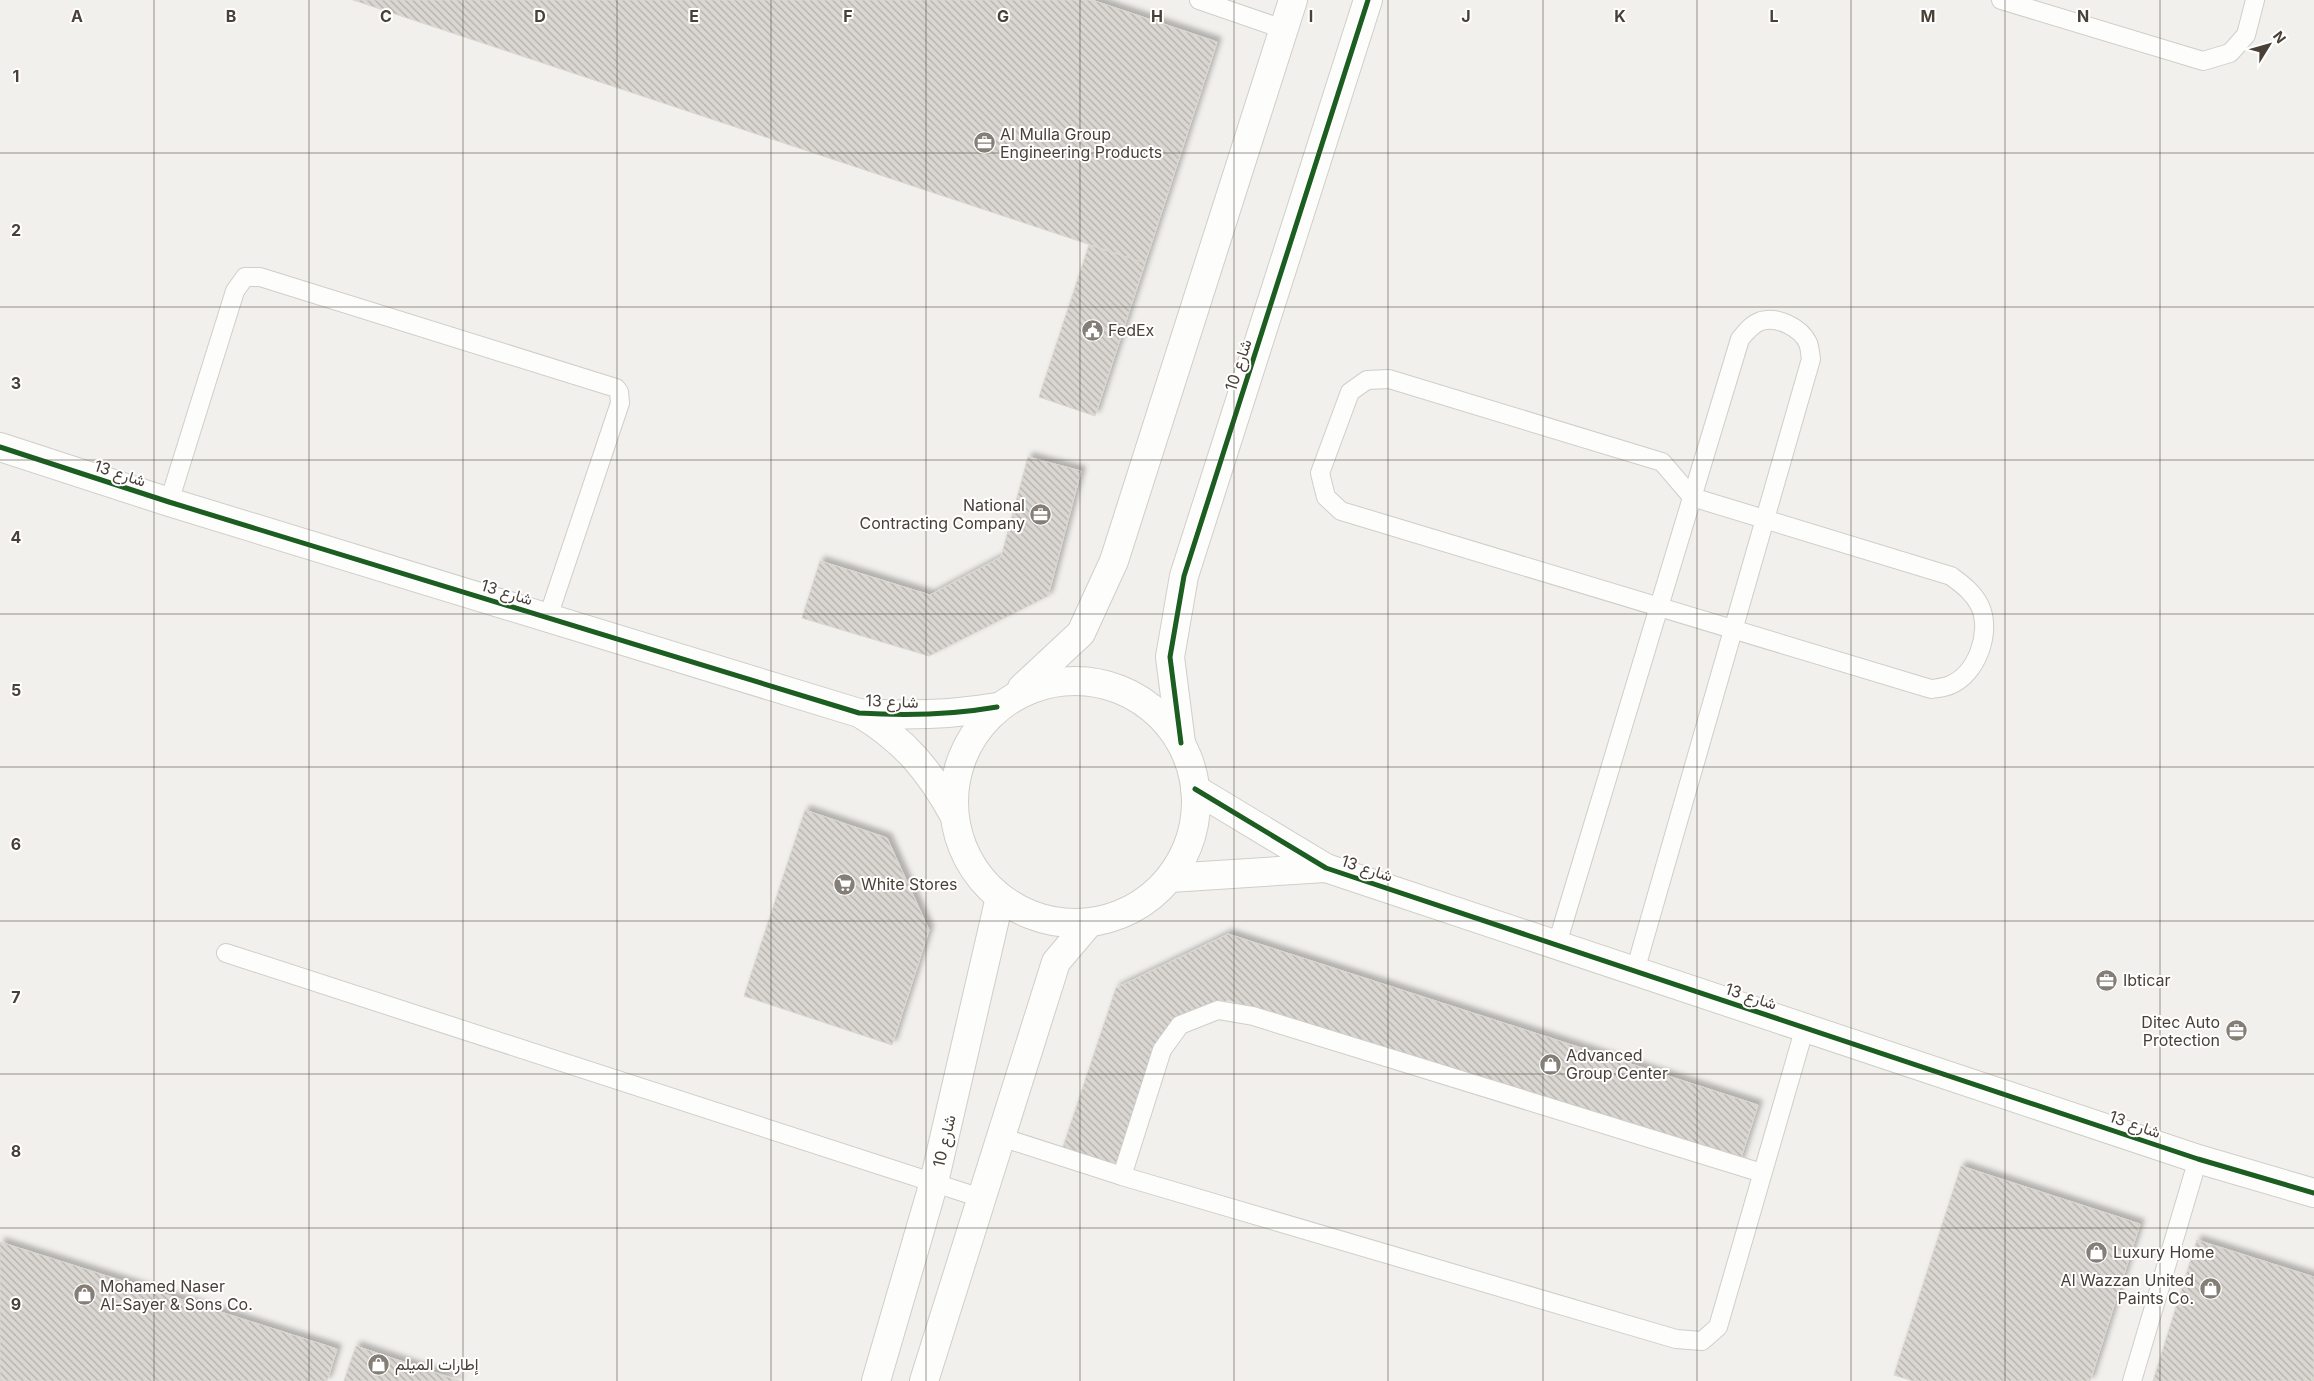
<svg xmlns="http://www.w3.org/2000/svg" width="2314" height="1381" font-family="Inter,Vazirmatn,sans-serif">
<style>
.building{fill:url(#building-back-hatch);stroke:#dad7d1;filter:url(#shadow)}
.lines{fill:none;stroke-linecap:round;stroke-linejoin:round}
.service-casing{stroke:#d0cec9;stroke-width:20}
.minor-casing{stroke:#d0cec9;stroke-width:30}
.tertiary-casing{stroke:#d0cec9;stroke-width:30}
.service{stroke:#fdfdfc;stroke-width:18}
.minor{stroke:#fdfdfc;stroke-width:28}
.tertiary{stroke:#fdfdfc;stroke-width:28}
.cycleway-casing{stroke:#fff;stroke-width:8}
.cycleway{stroke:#1b5e20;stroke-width:5}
.grid{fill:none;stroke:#494137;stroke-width:1;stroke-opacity:0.55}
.labels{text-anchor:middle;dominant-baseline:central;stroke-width:4;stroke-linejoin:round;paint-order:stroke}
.poi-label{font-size:16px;fill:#494137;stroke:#fff;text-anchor:start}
.street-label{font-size:16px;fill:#494137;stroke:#fff}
.grid-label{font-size:16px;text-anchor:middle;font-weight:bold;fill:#494137;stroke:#fff;stroke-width:4;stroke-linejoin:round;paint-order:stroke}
</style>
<defs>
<pattern id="building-back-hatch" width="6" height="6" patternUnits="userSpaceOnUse" patternTransform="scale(1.25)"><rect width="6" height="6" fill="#dad7d3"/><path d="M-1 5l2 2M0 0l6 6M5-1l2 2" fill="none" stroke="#b3b0ac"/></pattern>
<filter id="shadow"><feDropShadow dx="4.5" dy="-4.5" stdDeviation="2.5" flood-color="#0004"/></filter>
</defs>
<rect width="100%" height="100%" fill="#f2f0ec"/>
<g class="building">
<path d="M353,0H1092L1217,42L1145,263Z"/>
<path d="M1089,245L1145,263L1095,416L1039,397Z"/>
<path d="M1028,457L1081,471L1048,596L929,656L802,618L820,561L930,595L1001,557Z"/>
<path d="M805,810L887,838L929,930L892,1045L744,996Z"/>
<path d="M1228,934L1758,1105L1739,1164L1228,1000L1166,1030L1119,1173L1061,1153L1116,988Z"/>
<path d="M1961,1166L2140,1224L2090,1381H1913L1894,1375Z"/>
<path d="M2197,1240L2314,1277V1381H2153Z"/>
<path d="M0,1242L337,1349L327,1381H0Z"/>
<path d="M356,1346L460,1381H344Z"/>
</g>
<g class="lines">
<defs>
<g id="service">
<path d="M1199,0L1283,29"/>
<path d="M2001,0L2203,61L2230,53L2246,35L2255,0"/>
<path d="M1389,379L1662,462L1692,497L1951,576C1963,585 1973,592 1980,606C1992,632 1977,674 1950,685C1944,688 1937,688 1931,689L1341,511L1326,497L1320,473L1350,392L1367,380Z"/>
<path d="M169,502L235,291L245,277H260L616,388L619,392L620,403L548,617"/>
<path d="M1557,944L1740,339C1746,332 1752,324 1761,321C1778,316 1801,328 1808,343C1810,348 1810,354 1811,359L1635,971"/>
<path d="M226,953L981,1198"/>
<path d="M1001,1137L1122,1176L1676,1339L1702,1341L1718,1327L1805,1027"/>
<path d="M1122,1176L1162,1050L1180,1025L1218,1010L1253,1016L1762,1173"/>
<path d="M2132,1381L2198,1159"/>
</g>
<g id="minor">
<path d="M0,447L169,502L859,713C906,716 951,715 997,707"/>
<path d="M861,714C905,741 929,770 954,815"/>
<path d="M1195,789L1326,868L2198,1159L2314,1193"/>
<path d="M1170,878L1326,868"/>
</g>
<g id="tertiary">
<circle cx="1075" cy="802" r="121"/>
<path d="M1022,688L1081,633L1114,561L1293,0"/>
<path d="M1181,743L1170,657L1184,576L1368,0"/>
<path d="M876,1381L934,1182L1000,897"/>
<path d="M924,1381L1056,962L1089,923"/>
</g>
</defs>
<use href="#service" class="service-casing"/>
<use href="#minor" class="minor-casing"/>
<use href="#tertiary" class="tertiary-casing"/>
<use href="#service" class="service"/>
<use href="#minor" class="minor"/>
<use href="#tertiary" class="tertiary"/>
<defs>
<g id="cycleway">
<path d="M0,447L169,502L859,713C906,716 951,715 997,707"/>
<path d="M1181,743L1170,657L1184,576L1368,0"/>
<path d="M1195,789L1326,868L2198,1159L2314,1193"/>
</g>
</defs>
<use href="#cycleway" class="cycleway-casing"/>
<use href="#cycleway" class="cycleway"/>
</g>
<path class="grid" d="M154,0V1381M309,0V1381M463,0V1381M617,0V1381M771,0V1381M926,0V1381M1080,0V1381M1234,0V1381M1388,0V1381M1543,0V1381M1697,0V1381M1851,0V1381M2005,0V1381M2160,0V1381M0,153H2314M0,307H2314M0,460H2314M0,614H2314M0,767H2314M0,921H2314M0,1074H2314M0,1228H2314"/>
<defs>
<symbol id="office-disc" viewBox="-11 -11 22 22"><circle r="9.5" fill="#847e76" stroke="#fff"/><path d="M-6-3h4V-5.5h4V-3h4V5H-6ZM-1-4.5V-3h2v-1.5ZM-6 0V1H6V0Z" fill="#fff"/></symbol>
<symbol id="civic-disc" viewBox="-11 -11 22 22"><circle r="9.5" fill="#847e76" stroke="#fff"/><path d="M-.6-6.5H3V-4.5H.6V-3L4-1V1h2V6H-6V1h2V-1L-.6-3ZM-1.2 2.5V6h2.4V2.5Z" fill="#fff"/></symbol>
<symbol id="supermarket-disc" viewBox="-11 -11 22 22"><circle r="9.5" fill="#847e76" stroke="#fff"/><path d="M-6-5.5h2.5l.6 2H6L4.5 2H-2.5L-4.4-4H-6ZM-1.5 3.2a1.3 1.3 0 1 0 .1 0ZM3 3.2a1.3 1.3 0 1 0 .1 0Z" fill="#fff"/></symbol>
<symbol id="shop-disc" viewBox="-11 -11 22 22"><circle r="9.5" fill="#847e76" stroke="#fff"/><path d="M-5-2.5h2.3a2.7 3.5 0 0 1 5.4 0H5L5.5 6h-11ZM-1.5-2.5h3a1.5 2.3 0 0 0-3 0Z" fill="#fff"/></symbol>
</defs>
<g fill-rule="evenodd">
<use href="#office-disc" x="972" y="130" width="25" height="25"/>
<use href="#civic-disc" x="1080" y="318" width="25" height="25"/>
<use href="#office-disc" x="1028" y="502" width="25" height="25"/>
<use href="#supermarket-disc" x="832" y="872" width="25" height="25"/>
<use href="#office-disc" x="2094" y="968" width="25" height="25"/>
<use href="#office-disc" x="2224" y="1018" width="25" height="25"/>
<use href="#shop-disc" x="1538" y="1052" width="25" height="25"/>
<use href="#shop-disc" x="2084" y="1240" width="25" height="25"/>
<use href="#shop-disc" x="2198" y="1276" width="25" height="25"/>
<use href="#shop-disc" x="72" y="1282" width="25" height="25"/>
<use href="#shop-disc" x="366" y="1352" width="25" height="25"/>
</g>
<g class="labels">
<g class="poi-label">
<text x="1000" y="134">Al Mulla Group<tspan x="1000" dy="18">Engineering Products</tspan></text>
<text x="1108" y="330">FedEx</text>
<text x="1025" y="505" text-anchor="end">National<tspan x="1025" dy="18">Contracting Company</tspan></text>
<text x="861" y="884">White Stores</text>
<text x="2123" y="980">Ibticar</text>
<text x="2220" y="1022" text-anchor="end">Ditec Auto<tspan x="2220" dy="18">Protection</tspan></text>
<text x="1566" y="1055">Advanced<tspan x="1566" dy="18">Group Center</tspan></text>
<text x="2113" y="1252">Luxury Home</text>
<text x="2194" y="1280" text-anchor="end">Al Wazzan United<tspan x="2194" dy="18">Paints Co.</tspan></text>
<text x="100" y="1286">Mohamed Naser<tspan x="100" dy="18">Al-Sayer &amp; Sons Co.</tspan></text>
<text x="395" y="1364">إطارات الميلم</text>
</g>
<g class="street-label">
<text transform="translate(1238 365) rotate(-72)">شارع 10</text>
<text transform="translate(120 473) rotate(18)">شارع 13</text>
<text transform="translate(507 592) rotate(17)">شارع 13</text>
<text transform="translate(892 701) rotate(2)">شارع 13</text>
<text transform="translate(1367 868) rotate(18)">شارع 13</text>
<text transform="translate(1751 996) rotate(18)">شارع 13</text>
<text transform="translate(2135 1124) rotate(19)">شارع 13</text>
<text transform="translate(944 1141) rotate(-77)">شارع 10</text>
</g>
</g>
<g class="grid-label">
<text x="77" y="22">A</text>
<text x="231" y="22">B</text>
<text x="386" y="22">C</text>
<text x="540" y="22">D</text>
<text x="694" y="22">E</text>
<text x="848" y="22">F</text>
<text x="1003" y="22">G</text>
<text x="1157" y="22">H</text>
<text x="1311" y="22">I</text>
<text x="1466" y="22">J</text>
<text x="1620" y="22">K</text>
<text x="1774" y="22">L</text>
<text x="1928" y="22">M</text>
<text x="2083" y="22">N</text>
<text x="16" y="82">1</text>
<text x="16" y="236">2</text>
<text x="16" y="389">3</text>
<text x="16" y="543">4</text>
<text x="16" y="696">5</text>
<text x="16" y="850">6</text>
<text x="16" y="1003">7</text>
<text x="16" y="1157">8</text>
<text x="16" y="1310">9</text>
</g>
<g transform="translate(2269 45) rotate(53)" stroke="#ffffff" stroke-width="4" paint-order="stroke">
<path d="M0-4L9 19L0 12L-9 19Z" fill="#494137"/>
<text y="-8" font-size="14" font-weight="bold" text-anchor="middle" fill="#494137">N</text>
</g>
</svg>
